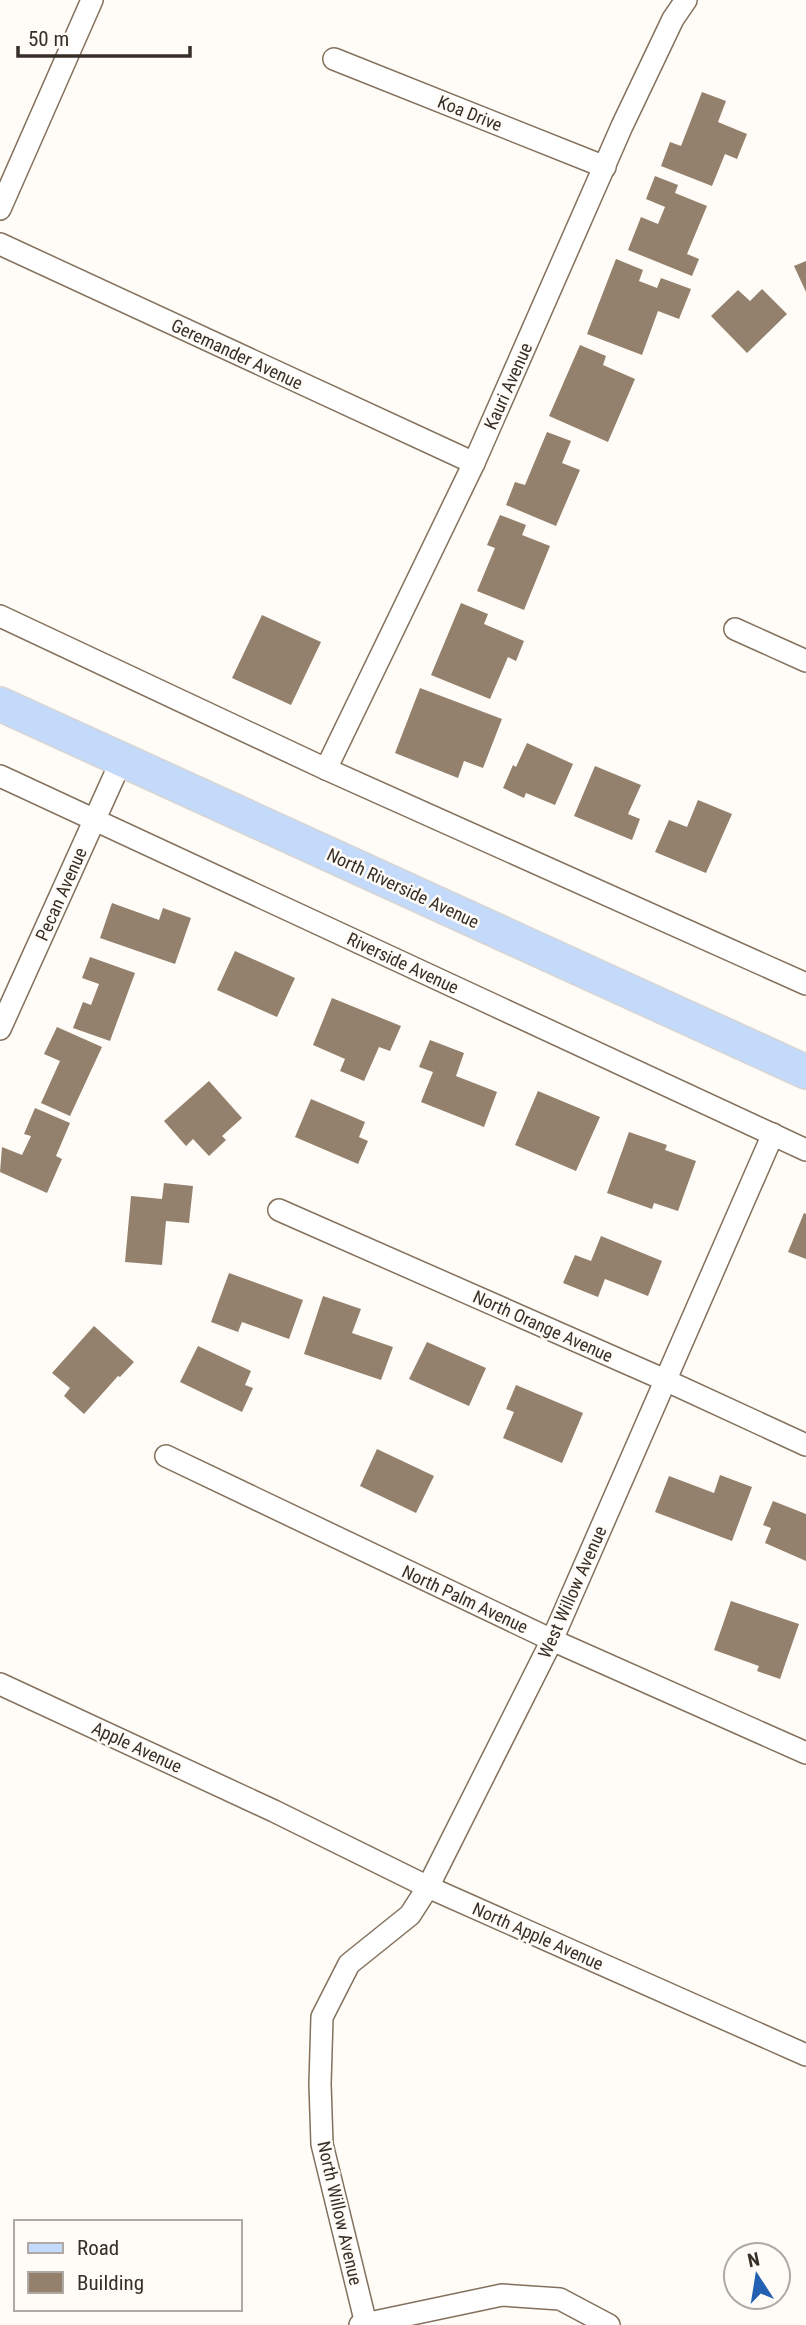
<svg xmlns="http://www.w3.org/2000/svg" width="806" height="2325" font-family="'Roboto Condensed',sans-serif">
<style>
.building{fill:#94816d}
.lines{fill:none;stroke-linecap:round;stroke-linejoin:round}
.street-casing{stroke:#83715d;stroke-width:24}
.primary-casing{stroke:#d7d5d4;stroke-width:36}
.street{stroke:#fff;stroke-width:21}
.primary{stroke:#c3dafa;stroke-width:33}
.labels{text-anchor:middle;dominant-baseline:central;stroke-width:5;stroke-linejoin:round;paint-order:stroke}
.street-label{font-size:18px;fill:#372f27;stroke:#fffbf6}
</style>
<rect width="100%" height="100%" fill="#fffbf6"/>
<g class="building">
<path d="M702,92L726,101L718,122L747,134L737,159L725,154L712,186L661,166L670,142L681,146Z"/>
<path d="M655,176L678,185L675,193L707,206L687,254L699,259L692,276L628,250L641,217L658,224L665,207L646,199Z"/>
<path d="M616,259L643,270L639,281L657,288L661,278L691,289L679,319L658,311L642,355L587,334Z"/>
<path d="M806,261V292L794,266Z"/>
<path d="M762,289L787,314L747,353L711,316L738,290L750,301Z"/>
<path d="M580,345L606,356L603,365L635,379L608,442L549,416Z"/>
<path d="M547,432L571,441L562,463L580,470L556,526L506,505L515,482L525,485Z"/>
<path d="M500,515L526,525L522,535L550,546L524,610L477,591L495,548L487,545Z"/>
<path d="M461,603L488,614L484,624L524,641L516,661L508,657L490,699L431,675Z"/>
<path d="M262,615L321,642L291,705L232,678Z"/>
<path d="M420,688L502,719L483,768L464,761L458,778L395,753Z"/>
<path d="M527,743L573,764L555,805L526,793L524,798L503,788L513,765L516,767Z"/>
<path d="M595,766L641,785L628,814L640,819L632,840L574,816Z"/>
<path d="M698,800L732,814L706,873L655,852L669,820L687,827Z"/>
<path d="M112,903L159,920L163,908L191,918L175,964L100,938Z"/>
<path d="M235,951L295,978L277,1017L217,990Z"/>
<path d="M90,957L135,973L110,1041L73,1028L83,1002L91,1005L99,984L82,978Z"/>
<path d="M332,998L401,1026L390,1051L379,1047L364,1081L340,1071L345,1059L313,1045Z"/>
<path d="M57,1027L102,1047L70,1116L41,1103L60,1061L44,1054Z"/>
<path d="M430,1040L464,1053L456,1076L497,1092L484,1127L421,1102L433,1072L419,1067Z"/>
<path d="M209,1081L242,1118L222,1136L226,1140L209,1156L193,1139L186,1146L164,1121Z"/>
<path d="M538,1091L600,1117L576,1171L515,1145Z"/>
<path d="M311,1099L365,1122L359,1137L368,1141L358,1164L295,1137Z"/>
<path d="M35,1108L70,1123L56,1156L62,1159L47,1193L0,1172L2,1147L22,1155L31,1136L24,1134Z"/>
<path d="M629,1132L667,1145L665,1150L696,1161L678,1211L654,1203L652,1209L607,1193Z"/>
<path d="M164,1183L193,1186L189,1223L166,1221L162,1265L125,1262L131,1196L162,1199Z"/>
<path d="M804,1213L806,1214V1259L788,1252Z"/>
<path d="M601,1236L662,1261L648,1296L605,1279L598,1297L563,1283L575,1255L591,1261Z"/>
<path d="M229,1273L303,1300L289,1339L242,1322L238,1332L211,1322Z"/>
<path d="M323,1296L361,1309L352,1333L393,1347L381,1380L304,1354Z"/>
<path d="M94,1326L134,1362L120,1377L118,1376L84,1414L64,1396L70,1388L52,1373Z"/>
<path d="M427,1342L486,1368L469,1406L409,1379Z"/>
<path d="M198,1346L251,1371L245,1385L253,1388L242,1412L180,1382Z"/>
<path d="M516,1385L583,1413L562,1463L503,1438L514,1412L506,1409Z"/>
<path d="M377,1449L434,1476L416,1513L360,1486Z"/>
<path d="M720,1475L752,1487L732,1541L655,1512L669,1476L714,1493Z"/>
<path d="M773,1501L806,1514V1561L765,1543L771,1528L763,1525Z"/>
<path d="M731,1601L799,1624L780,1679L757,1671L759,1666L714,1650Z"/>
</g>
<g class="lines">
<defs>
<g id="street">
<path d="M334,59L605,167"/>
<path d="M0,209L92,0"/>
<path d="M0,244L474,463"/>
<path d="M0,616L326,769L806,984"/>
<path d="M735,629L806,661"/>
<path d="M326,769L474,463L622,126L673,19L686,0"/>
<path d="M0,776L806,1150"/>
<path d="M0,1029L122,759"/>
<path d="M279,1210L665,1380L806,1445"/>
<path d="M166,1456L552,1640L806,1753"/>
<path d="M0,1684L274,1811L428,1887L806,2055"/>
<path d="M366,2324L322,2144L320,2084L322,2017L349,1964L410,1915L428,1887L552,1640L773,1134"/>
<path d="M360,2325L502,2295L560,2299L609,2325"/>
</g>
<path id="primary" d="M0,704L806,1072"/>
</defs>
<use href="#street" class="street-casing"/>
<use href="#primary" class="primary-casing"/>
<use href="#street" class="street"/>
<use href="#primary" class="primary"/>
</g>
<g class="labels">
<g class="street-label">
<text transform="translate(470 113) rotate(22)">Koa Drive</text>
<text transform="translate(237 354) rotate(25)">Geremander Avenue</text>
<text transform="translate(508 386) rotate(-66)">Kauri Avenue</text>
<text transform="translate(403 888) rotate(25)">North Riverside Avenue</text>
<text transform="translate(61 894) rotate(-66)">Pecan Avenue</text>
<text transform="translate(403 963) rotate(25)">Riverside Avenue</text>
<text transform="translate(543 1326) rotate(24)">North Orange Avenue</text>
<text transform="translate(572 1592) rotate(-66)">West Willow Avenue</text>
<text transform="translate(465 1599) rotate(25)">North Palm Avenue</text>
<text transform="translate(137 1747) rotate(25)">Apple Avenue</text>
<text transform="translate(538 1936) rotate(24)">North Apple Avenue</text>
<text transform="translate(340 2213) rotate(77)">North Willow Avenue</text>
</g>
</g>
<rect x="14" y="2220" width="228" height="91" fill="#fffbf6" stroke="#afa9a3" stroke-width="2"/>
<rect x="28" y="2243" width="35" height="10" fill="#c3dafa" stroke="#afa9a3" stroke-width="2"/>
<text x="77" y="2255" font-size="21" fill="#372f27">Road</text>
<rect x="28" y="2272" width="35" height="21" fill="#94816d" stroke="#afa9a3" stroke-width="2"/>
<text x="77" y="2290" font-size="21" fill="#372f27">Building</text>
<g transform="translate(757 2276) rotate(348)"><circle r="33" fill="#fffbf6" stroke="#afa9a3" stroke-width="2"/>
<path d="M0-5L12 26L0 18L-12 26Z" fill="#2461b2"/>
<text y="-10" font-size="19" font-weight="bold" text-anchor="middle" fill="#372f27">N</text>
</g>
<path d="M18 46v10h172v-10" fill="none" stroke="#372f27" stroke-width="3.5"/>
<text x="28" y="46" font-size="21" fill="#372f27" stroke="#fffbf6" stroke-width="5" paint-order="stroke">50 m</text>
</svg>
